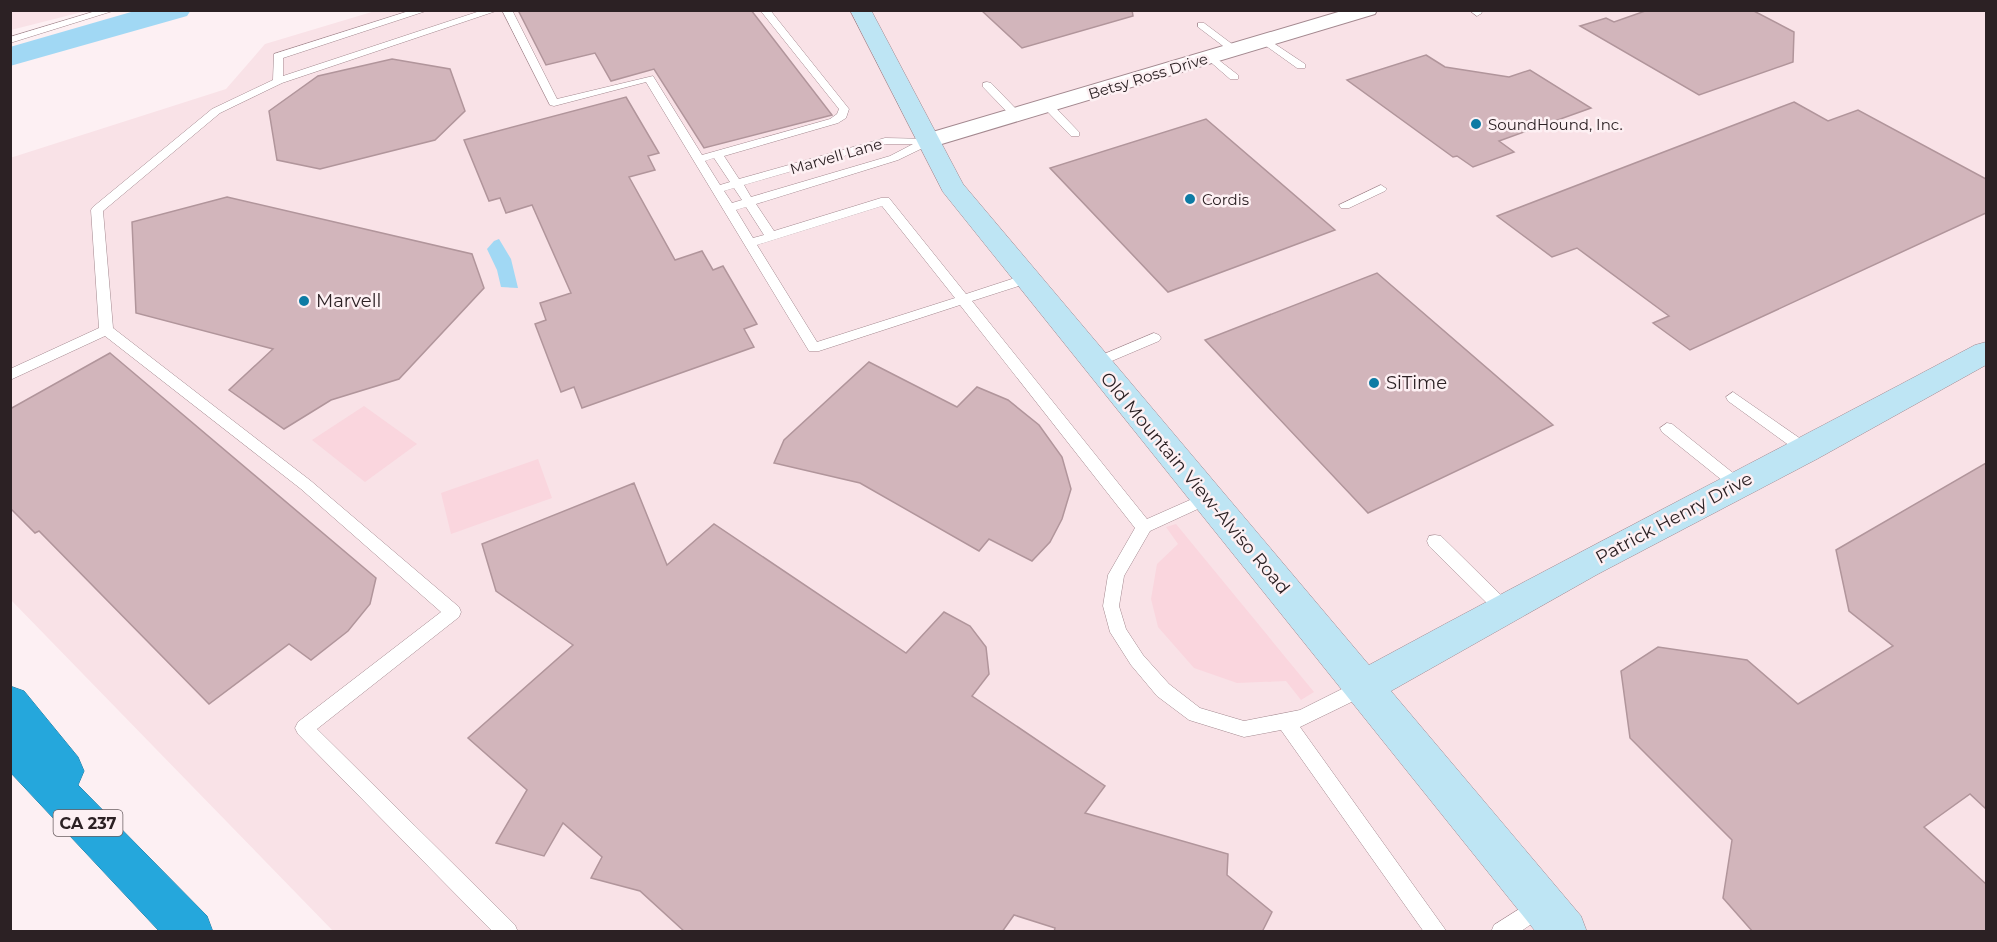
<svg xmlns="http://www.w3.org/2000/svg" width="1997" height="942" font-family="Montserrat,sans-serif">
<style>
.built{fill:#f9e2e7}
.green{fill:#fad6de}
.water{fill:#a1d8f4}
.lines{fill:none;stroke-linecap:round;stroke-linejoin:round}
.river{fill:#a1d8f4;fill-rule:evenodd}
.building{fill:#d2b5bb;stroke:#b1959b;stroke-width:1.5}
.lane-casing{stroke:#a3888f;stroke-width:1}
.street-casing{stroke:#a3888f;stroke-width:2}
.secondary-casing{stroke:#a3888f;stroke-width:1}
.highway-casing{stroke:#27789c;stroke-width:1}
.lane{fill:#fff;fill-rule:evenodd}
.street{fill:#fff;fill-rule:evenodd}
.secondary{fill:#bee5f4;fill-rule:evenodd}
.highway{fill:#25a7dc;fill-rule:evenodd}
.poi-dot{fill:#0d7ba4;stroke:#fdf0f3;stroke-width:2}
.labels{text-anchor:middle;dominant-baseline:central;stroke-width:5;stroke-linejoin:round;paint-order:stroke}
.far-street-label{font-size:15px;fill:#2c2124;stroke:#fdf0f3}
.far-poi-label{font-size:15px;fill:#2c2124;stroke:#fdf0f3;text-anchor:start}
.shield{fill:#fdf0f3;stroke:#6b5f62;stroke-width:1.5}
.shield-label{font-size:16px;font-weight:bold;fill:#2c2124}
.poi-label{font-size:18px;fill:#2c2124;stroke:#fdf0f3;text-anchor:start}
.street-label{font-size:18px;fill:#2c2124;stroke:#fdf0f3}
</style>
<rect width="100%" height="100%" fill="#fdf0f3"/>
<g class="built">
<path d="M11,10H86V11L11,30Z"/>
<path d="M375,11H1986V931H333L11,600L10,158L226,89L265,44Z"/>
</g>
<g class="green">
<path d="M364,406L417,444L365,482L312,440Z"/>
<path d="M538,459L552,498L451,534L441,493Z"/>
<path d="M1176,524L1314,692L1301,700L1286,681L1237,683L1194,668L1158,627L1151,599L1157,564L1178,544L1166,527Z"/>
</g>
<path class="water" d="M499,239L511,259L518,288L501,287L497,270L487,249L494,241Z"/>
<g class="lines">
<path class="river" d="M138,10H191L187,16L10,66V47Z"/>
</g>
<g class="building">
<path d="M518,10H751L832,115L704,148L654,69L611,81L595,53L546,65Z"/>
<path d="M981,10H1132L1133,16L1022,48Z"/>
<path d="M1648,10H1752L1794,32L1793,62L1699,95L1580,26L1606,18L1614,22Z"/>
<path d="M1426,55L1445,67L1509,77L1530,70L1591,108L1499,141L1514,152L1473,167L1457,156L1453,157L1347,80Z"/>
<path d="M392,59L450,69L465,111L435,140L320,169L277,160L269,111L318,76Z"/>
<path d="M626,97L659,153L648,156L655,170L629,177L675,260L702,251L713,270L723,266L757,324L744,329L754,347L582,408L574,387L561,392L535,324L546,320L540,303L571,293L532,205L506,213L500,198L489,201L464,140Z"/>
<path d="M1794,102L1828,121L1858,110L1986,179V213L1690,350L1653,323L1669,316L1577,248L1552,257L1497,216Z"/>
<path d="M1206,119L1335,230L1168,292L1050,168Z"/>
<path d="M227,197L472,254L484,288L399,379L331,400L284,429L229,390L273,349L136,313L132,222Z"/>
<path d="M1377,273L1553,425L1368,513L1205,340Z"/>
<path d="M110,353L376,578L370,604L348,631L311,660L289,644L209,704L39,531L35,533L10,508V409Z"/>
<path d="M869,362L957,407L977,387L1008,400L1039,425L1062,457L1071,489L1062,519L1050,542L1032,561L989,539L979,551L860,483L774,463L784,440Z"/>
<path d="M1986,463V809L1970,794L1924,827L1986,884V932H1753L1723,898L1732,840L1630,738L1621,671L1658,647L1747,660L1798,704L1893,646L1849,611L1836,550Z"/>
<path d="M634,483L667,565L714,524L906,653L944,612L970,626L986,647L989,674L972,696L1105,786L1085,813L1228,854L1227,875L1272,912L1262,932H1054L1055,928L1014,915L1002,932H685L640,891L591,878L602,857L563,823L544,856L496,843L527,790L468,738L573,645L496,591L482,544Z"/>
</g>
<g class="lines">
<defs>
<g id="lane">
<path d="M99,10H116L10,43V37Z"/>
<path d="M412,10H429L283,58V76L483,10H499L282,83L220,113L103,211L113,328L311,481L459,607L461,612L459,617L317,729L515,925L518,932H493L298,734L295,728L298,722L441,612L301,489L105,336L10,380V369L99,328L91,210L93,207L212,109L273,80L274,54Z"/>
<path d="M502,10H512L557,99L653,76L702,155L830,119L837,114L839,109L760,10H770L849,109L846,118L838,123L724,156L739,179L885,138L931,139L933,141L929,145L898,160L756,204L774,231L881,198H889L966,294L1021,276H1031L1032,279L1031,282L972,301L1147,519L1208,492L1213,494L1216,498L1213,502L1150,531L1124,576L1119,606L1126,629L1143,655L1169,684L1200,708L1244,721L1300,710L1358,681L1364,679L1370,681L1373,687L1370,693L1300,727L1447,932H1424L1281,730L1244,737L1189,720L1157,696L1131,665L1110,632L1103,606L1108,575L1135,528L960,305L819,351H809L646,82L554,106L550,105ZM886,144H913L890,156L751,197L744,185ZM714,158L730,182L720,185L705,161ZM734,188L742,200L732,203L724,191ZM882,206L955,298L817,342L757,245ZM746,207L764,235L753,238L736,210Z"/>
<path d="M1469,10H1480L1482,13L1477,16Z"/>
<path d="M1198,23H1204L1240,50L1231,52L1198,27Z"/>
<path d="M1266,38L1305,64V68H1297L1262,43L1261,41Z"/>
<path d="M1211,54L1238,75V79H1230L1207,59V55Z"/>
<path d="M987,82L991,83L1020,113V117H1012L983,87V83Z"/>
<path d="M1048,103L1052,104L1079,132V136H1071L1044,108L1043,106Z"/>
<path d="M1381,185L1387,189L1385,191L1349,208H1341L1339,205Z"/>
<path d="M1154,333L1159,335L1161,338L1159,341L1100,366H1090L1088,363L1090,360Z"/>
<path d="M1733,392L1811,446L1813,450L1811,454H1801L1728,401L1726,397Z"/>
<path d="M1667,423L1672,424L1743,481L1746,485L1743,489H1733L1662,432L1660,428Z"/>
<path d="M1435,535L1441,536L1511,605L1513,610L1511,615L1505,617L1499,615L1429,546L1427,541L1429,536Z"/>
<path d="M1540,896L1547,899L1550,906L1547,913L1520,932H1491L1494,925Z"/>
</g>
<path id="street" d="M1345,10H1377L1375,14L935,146L927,148L919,146L916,141L919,136Z"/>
<path id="secondary" d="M850,10H871L963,184L1369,665C1570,556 1774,452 1975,345L1986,342V365L1817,459L1598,574L1391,691L1581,916L1587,932H1536L943,192Z"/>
<path id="highway" d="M10,686L24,691L78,757L84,771L78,785L207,916L213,932H160L10,772Z"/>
</defs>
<use href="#lane" class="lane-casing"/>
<use href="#street" class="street-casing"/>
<use href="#secondary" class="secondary-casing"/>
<use href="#highway" class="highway-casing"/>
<use href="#lane" class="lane"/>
<use href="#street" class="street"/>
<use href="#secondary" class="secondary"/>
<use href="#highway" class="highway"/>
</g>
<g class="poi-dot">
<circle cx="1476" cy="124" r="6"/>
<circle cx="1190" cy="199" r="6"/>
<circle cx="304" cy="301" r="6"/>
<circle cx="1374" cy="383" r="6"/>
</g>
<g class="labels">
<g class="far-street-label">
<text transform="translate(1148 76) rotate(-17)">Betsy Ross Drive</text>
<text transform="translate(836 156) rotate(-16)">Marvell Lane</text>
</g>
<g class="far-poi-label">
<text x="1488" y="124">SoundHound, Inc.</text>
<text x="1202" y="199">Cordis</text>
</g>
<rect class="shield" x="53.5" y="810" width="69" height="26" rx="4.5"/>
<g class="shield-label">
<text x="88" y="823">CA 237</text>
</g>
<g class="poi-label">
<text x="316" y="301">Marvell</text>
<text x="1386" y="383">SiTime</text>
</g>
<g class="street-label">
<text transform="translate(1195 483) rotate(50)">Old Mountain View-Alviso Road</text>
<text transform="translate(1674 518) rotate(-28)">Patrick Henry Drive</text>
</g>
</g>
<rect width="1997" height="942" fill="none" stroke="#2c2124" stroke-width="24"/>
</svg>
